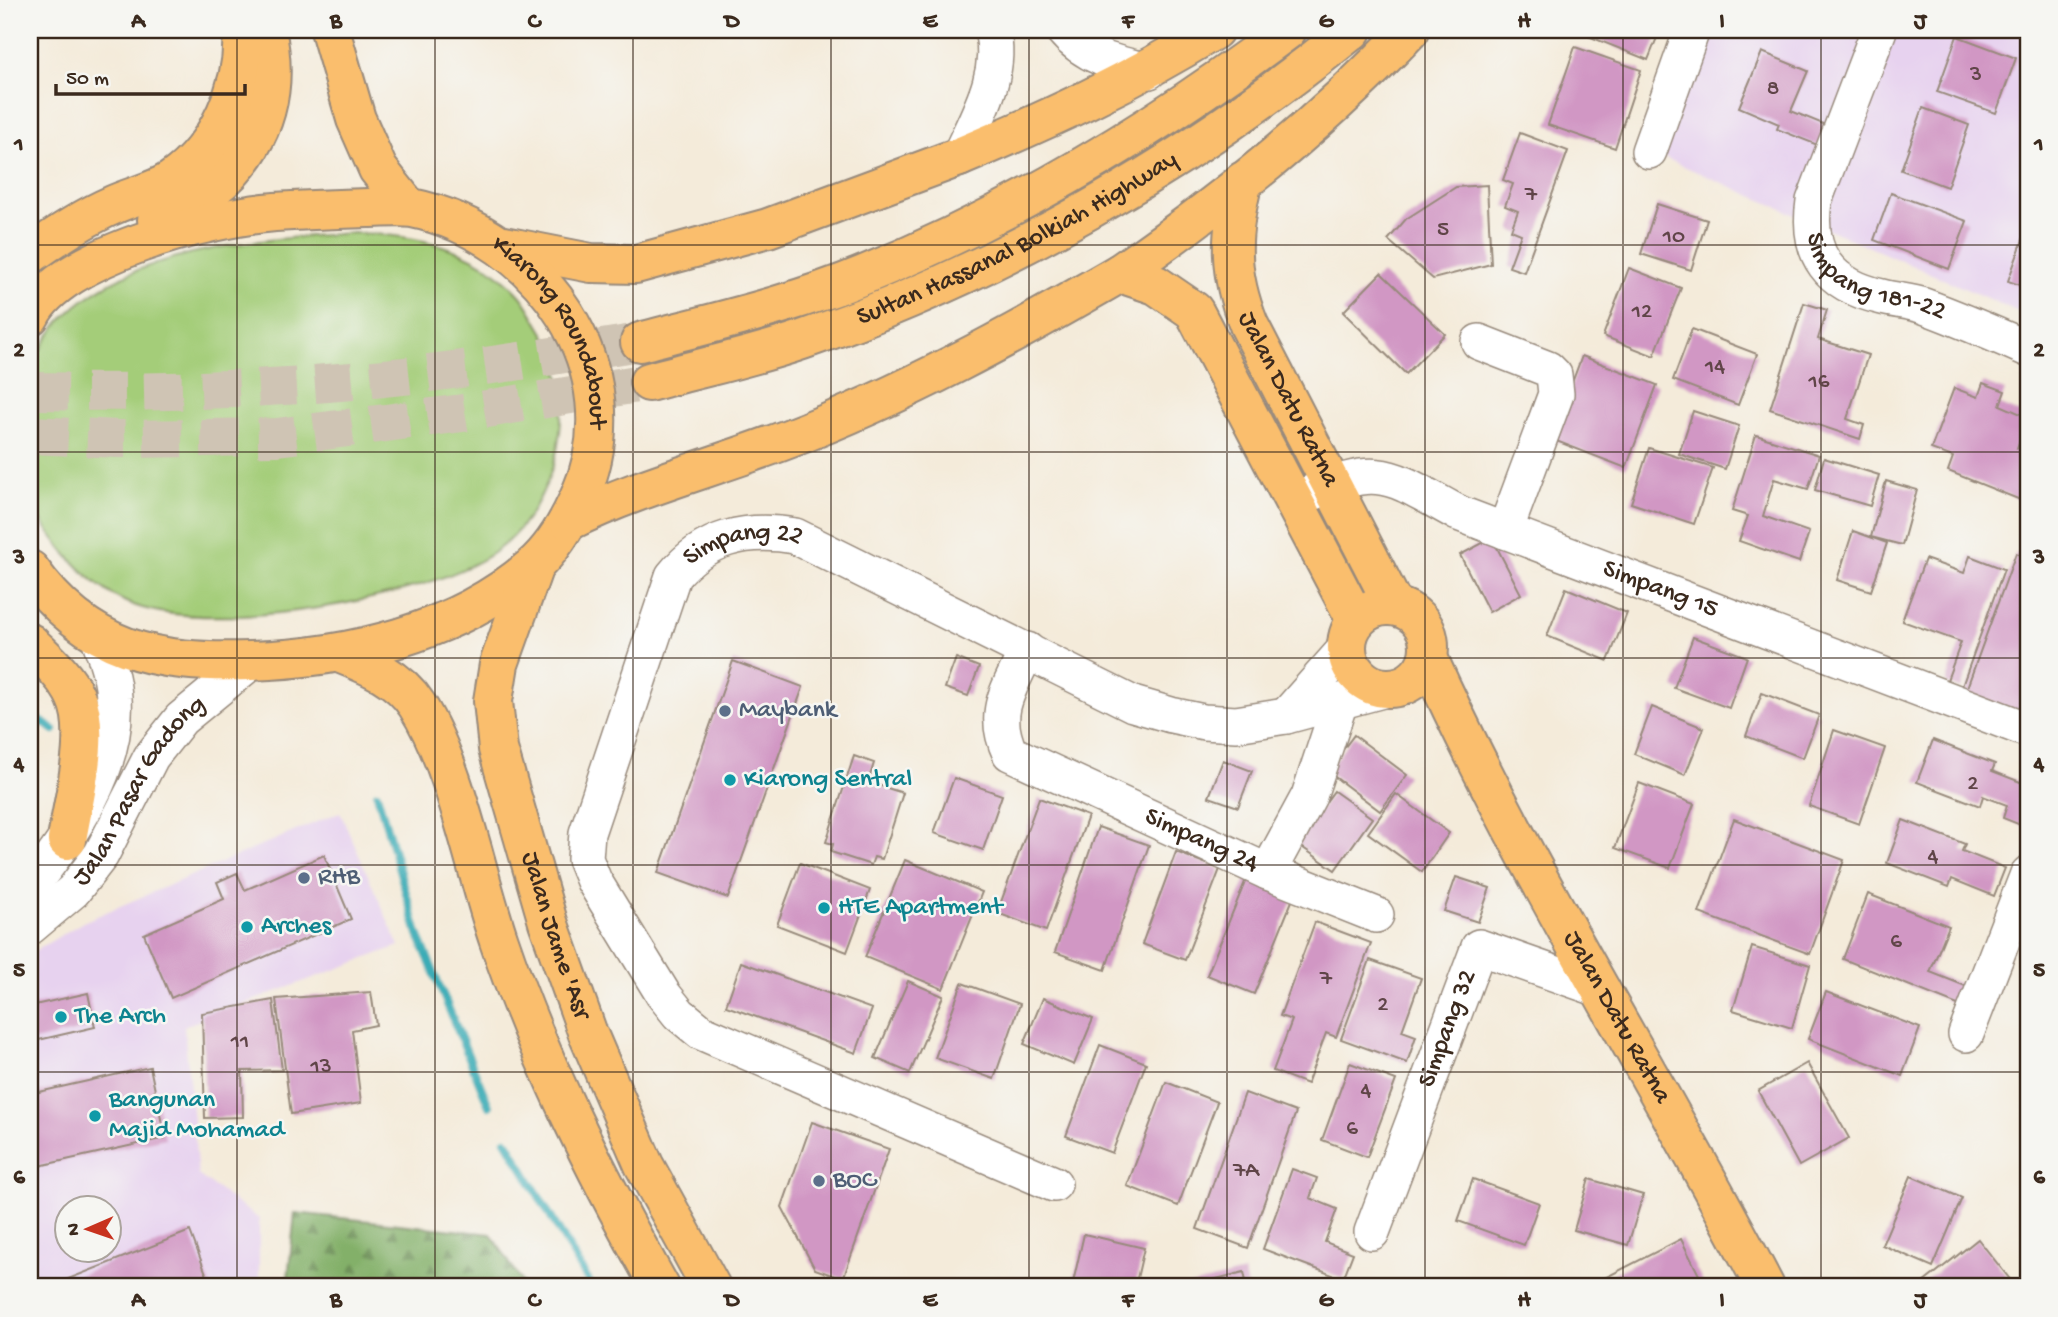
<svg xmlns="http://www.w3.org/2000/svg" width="2058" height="1317" font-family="'Gochi Hand',sans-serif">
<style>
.built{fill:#e7d2ef;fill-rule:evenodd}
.green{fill:#a4cd79;stroke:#707c4c;stroke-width:2}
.forest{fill:url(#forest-firs);stroke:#5f6d44;stroke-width:2}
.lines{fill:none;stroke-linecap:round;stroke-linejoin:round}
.stream{stroke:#3bacb6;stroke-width:8}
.building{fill:#d197c4}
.highway-tunnel{stroke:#cfc4b4;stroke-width:38;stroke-dasharray:38 19;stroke-linecap:butt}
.minor-casing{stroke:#988a7c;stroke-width:38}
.major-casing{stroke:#988a7c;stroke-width:42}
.highway-casing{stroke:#988a7c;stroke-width:42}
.minor{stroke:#fff;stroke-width:35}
.major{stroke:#fabe6d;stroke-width:38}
.highway{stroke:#fabe6d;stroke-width:38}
.grid{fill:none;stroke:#3b2a1e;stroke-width:2;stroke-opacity:0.55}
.service-dot{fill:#5c6f8a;stroke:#f6f6f2;stroke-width:2.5}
.culture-dot{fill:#0f9aa8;stroke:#f6f6f2;stroke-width:2.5}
.labels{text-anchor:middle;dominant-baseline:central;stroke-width:5;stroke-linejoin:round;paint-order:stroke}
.number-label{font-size:23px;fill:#604548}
.street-label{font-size:26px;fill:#3b2a1e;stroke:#f6f6f2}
.service-label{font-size:26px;fill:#4e5e75;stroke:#f6f6f2;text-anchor:start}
.culture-label{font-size:26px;fill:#0d838f;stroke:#f6f6f2;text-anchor:start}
.neatline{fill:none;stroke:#3b2a1e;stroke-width:2.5}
.grid-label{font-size:23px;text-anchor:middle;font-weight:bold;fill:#3b2a1e}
</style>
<defs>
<pattern id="forest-firs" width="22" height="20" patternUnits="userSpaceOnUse" patternTransform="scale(1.75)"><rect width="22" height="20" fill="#83b069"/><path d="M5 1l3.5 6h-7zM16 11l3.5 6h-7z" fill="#6c8f56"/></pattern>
</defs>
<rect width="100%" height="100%" fill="#f6f6f2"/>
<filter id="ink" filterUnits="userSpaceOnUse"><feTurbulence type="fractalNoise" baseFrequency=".0143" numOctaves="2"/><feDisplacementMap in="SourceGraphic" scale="14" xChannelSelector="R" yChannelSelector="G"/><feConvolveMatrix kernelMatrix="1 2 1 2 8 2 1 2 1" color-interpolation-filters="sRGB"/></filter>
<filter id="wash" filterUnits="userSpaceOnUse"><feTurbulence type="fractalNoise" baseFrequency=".00686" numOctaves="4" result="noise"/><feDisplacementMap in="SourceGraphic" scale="28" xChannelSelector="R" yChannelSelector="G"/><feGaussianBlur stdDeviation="1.57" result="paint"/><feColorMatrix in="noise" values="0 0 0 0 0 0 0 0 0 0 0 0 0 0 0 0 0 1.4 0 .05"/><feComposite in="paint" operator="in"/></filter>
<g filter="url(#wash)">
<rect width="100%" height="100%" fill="#f4ebda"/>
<g class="built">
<path d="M1696,30H2028V316L1649,151Z"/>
<path d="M340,812L399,946L184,1026L198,1175L259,1219V1287H30V954L83,922ZM66,1208H108V1250H66Z"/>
</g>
<path class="green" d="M353,233C414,235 474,245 518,293C528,303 534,318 542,330C561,360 564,398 560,432C555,477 532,526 493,553C422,601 217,634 136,606C106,596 80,571 60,547C47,530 32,510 30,488C27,462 26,383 35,361C82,250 251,240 353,233Z"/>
<path class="forest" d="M295,1213L491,1234L525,1287H287Z"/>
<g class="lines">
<g class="stream">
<path d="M30,714L54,730"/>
<path d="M377,794L418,934L489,1106"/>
<path d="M506,1140L592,1287"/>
</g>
</g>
<g id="blocks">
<g class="building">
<path d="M1579,30H1660L1648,60L1578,32Z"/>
<path d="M1957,36L2016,58L1996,113L1937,92Z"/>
<path d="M1575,47L1641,70L1615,148L1548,125Z"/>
<path d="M1762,52L1808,71L1791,111L1828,126L1820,146L1777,129L1779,124L1739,107Z"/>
<path d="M1923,108L1969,125L1947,187L1901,170Z"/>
<path d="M1520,133L1568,151L1524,272L1509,267L1521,234L1511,230L1518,211L1505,206L1513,184L1503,180Z"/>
<path d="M1487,185L1491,264L1433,279L1388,240L1406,219L1456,187Z"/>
<path d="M1891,193L1967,221L1949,269L1874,240Z"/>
<path d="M1657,204L1707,220L1691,270L1641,254Z"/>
<path d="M2028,226V288L2008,281Z"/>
<path d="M1629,268L1681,288L1654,356L1603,336Z"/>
<path d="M1381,273L1445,334L1406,374L1343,312Z"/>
<path d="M1804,303L1827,310L1818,339L1868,355L1847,419L1864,425L1860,439L1770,409Z"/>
<path d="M1692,329L1757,354L1738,405L1673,380Z"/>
<path d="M1582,356L1657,385L1626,468L1551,439Z"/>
<path d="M1983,383L2005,391L2000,405L2028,417L2017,448L2028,452V503L1948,471L1953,457L1931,449L1954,388L1978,397Z"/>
<path d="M1693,411L1739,426L1725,469L1679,454Z"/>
<path d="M1756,435L1819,455L1808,489L1774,479L1763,516L1809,532L1799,562L1739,541L1748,516L1732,511Z"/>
<path d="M1649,448L1713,468L1694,524L1631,503Z"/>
<path d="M1824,458L1879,475L1870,506L1815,490Z"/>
<path d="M1886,481L1917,490L1902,545L1871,537Z"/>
<path d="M1853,531L1887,543L1871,591L1837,580Z"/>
<path d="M1492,538L1521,594L1489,612L1460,555Z"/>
<path d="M2016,553L2028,558V701L2023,699L2017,716L1964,696Z"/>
<path d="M1970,556L2004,569L1961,689L1946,683L1961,642L1902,621L1925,559L1964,573Z"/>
<path d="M1566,588L1627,613L1608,661L1547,636Z"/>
<path d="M1693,637L1747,657L1729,708L1674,688Z"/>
<path d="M956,658L979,667L968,696L945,688Z"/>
<path d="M733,661L803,687L728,898L658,873Z"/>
<path d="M1762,693L1819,715L1803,758L1746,736Z"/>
<path d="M1652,707L1704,728L1685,775L1634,754Z"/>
<path d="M1834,730L1885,748L1859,824L1809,806Z"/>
<path d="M1354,735L1407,775L1380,811L1327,771Z"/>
<path d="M1933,740L1995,764L1992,771L2028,785V812L2023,826L2003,818L2007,805L1983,796L1980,806L1917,782Z"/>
<path d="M854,756L874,763L868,782L903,793L882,859L874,857L871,865L831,852L833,844L826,842Z"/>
<path d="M1223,760L1252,771L1238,807L1209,797Z"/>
<path d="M954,778L1002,795L983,850L934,833Z"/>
<path d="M1639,783L1694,804L1670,868L1615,848Z"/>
<path d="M1334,791L1372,818L1335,870L1296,843Z"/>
<path d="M1396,794L1449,833L1422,872L1368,833Z"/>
<path d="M1039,798L1088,816L1046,931L997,913Z"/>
<path d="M1734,819L1844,860L1810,954L1699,913Z"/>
<path d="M1903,820L1965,844L1962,851L2005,868L1994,896L1952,879L1949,887L1887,863Z"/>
<path d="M1098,827L1149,845L1105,970L1055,952Z"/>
<path d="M1176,852L1220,869L1185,960L1142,944Z"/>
<path d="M324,855L351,919L171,998L144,934L224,899L217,882L237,873L245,890Z"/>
<path d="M905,860L982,892L943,989L865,957Z"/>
<path d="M800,863L870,890L847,952L777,925Z"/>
<path d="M1247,877L1294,896L1254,994L1207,975Z"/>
<path d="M1456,877L1490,888L1478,922L1444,911Z"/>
<path d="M1868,894L1949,926L1930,972L1968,987L1960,1006L1843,959Z"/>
<path d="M1315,922L1371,943L1336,1037L1326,1033L1307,1084L1273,1071L1292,1020L1280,1016Z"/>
<path d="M1752,947L1810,965L1792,1028L1733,1010Z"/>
<path d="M1370,960L1421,978L1402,1031L1416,1036L1407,1063L1341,1039Z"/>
<path d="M741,962L872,1009L856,1053L726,1006Z"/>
<path d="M908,981L943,996L910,1073L875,1058Z"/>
<path d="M962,983L1020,1004L994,1079L935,1058Z"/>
<path d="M371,992L376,1025L352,1030L361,1103L291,1114L276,999Z"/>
<path d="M1826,992L1920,1028L1902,1076L1808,1039Z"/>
<path d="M88,993L95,1027L30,1042V1006Z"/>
<path d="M1043,998L1093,1019L1074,1065L1024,1044Z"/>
<path d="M273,1000L282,1070L242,1071L243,1117L205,1118L202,1013Z"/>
<path d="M1100,1045L1146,1063L1112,1153L1066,1136Z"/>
<path d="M1350,1063L1396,1080L1367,1157L1322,1140Z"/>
<path d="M1807,1063L1849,1138L1799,1166L1758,1091Z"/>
<path d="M150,1067L165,1138L30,1168V1094Z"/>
<path d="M1166,1082L1217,1102L1178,1206L1127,1186Z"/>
<path d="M1245,1093L1296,1112L1248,1248L1197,1229Z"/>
<path d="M812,1122L889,1149L843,1279L815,1269L782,1207Z"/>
<path d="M1292,1169L1317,1178L1310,1198L1337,1209L1325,1242L1353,1253L1343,1279L1263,1249Z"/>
<path d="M1911,1176L1962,1198L1933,1267L1882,1245Z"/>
<path d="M1473,1179L1539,1203L1524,1245L1458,1221Z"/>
<path d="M1589,1179L1643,1195L1628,1245L1574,1230Z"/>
<path d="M190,1231L211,1287H48Z"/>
<path d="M1084,1234L1144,1248L1135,1287H1072Z"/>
<path d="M1681,1239L1705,1287H1587Z"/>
<path d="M1978,1239L2016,1287H1926L1923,1283Z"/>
<path d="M1244,1272L1247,1287H1188V1286Z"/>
</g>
</g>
</g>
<g filter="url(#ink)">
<use href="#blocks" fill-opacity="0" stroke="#988a7c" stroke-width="2"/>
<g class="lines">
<g class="highway-tunnel">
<path d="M30,391C173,394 318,388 461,369C521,362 580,351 640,342"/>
<path d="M30,435L119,439L277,437L463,413L649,382"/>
</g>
<defs>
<g id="minor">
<path d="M1063,30C1085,57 1116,64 1149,71"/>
<path id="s1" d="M1879,30L1814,201C1806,255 1829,285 1882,297C1896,301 1911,301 1924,306C1959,319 1994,334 2028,349"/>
<path d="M1649,151L1692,30"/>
<path d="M959,157C976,118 1004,74 992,30"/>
<path d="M1479,342L1548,369L1554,375L1556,394L1505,531"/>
<path id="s2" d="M1304,496C1381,462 1388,475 1458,513L2028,730"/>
<path id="s3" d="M1027,650C1010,689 990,711 1010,753L1268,872L1376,915"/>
<path d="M1286,716L1347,647"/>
<path d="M1268,872L1309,796L1340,702"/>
<path d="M30,887C71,836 119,768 114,698C113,676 105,656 98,635"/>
<path id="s4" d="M30,927L73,891L101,855L151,757L181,719L252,661"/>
<path d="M1966,1034L2028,874"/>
<path id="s5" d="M1054,1184L701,1032L679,1014L663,994L594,881L585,859L587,833L673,576C705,537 746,528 795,536L1133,704L1171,715L1204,722L1236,724L1286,716L1390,688"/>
<path id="s6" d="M1372,1232L1479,947L1602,990"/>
</g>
<g id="major">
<path d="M330,30L356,119L378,169L408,207"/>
<path id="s7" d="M1243,181C1229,236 1228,272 1249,325L1394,606"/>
<path d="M157,220C240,187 286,120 266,30"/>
<path d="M504,246L591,263L636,264L768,228L959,157"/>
<path id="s8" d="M30,316C60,255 211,217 275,212C306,210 337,209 368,208C382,208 398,206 412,208C539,234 636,369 580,496C569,521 553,549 532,567C456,633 349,658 250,661C156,664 88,651 30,570"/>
<path d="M569,521C639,486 716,467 788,439C904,395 1013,335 1120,273L1156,285L1194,311L1356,620"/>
<path id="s9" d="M534,566L499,664L493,701L498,749L548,922L588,1034L644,1165L711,1287"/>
<circle cx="1388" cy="647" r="41"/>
<path d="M339,653C369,665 399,677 417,705C456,766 475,871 499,941C540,1062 597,1175 660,1287"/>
<path id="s10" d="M1428,658C1526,875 1655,1076 1765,1287"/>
</g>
<g id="highway">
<path d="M959,157C1048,120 1132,81 1214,30"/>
<path d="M30,255C56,236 83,218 113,205C132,196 155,192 172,180C218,148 246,84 242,30"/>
<path d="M1120,273C1223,202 1324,121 1410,30"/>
<path d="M30,307H34"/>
<path d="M640,342C715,322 792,305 864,275C1014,214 1158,127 1287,30"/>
<path id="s11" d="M649,382C700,368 752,357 802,340C1001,271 1189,163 1352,30"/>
<path d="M30,577L41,586"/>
<path d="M30,643C46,659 65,675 75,696C93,732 73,801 67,840"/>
</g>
</defs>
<use href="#minor" class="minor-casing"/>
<use href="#major" class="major-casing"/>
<use href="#highway" class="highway-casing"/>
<use href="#minor" class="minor"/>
<use href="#major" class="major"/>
<use href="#highway" class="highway"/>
</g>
</g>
<path class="grid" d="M237,30V1287M435,30V1287M633,30V1287M831,30V1287M1029,30V1287M1227,30V1287M1425,30V1287M1623,30V1287M1821,30V1287M30,245H2028M30,452H2028M30,658H2028M30,865H2028M30,1072H2028"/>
<g class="service-dot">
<circle cx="725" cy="711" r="7"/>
<circle cx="304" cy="878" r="7"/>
<circle cx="819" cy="1181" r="7"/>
</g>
<g class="culture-dot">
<circle cx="730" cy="780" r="7"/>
<circle cx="824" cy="908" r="7"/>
<circle cx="247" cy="927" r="7"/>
<circle cx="61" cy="1017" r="7"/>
<circle cx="95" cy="1116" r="7"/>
</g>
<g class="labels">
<g class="number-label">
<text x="1976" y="75">3</text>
<text x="1773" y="89">8</text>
<text x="1531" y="195">7</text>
<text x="1443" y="230">5</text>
<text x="1674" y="237">10</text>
<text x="1642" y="312">12</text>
<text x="1715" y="367">14</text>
<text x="1819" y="382">16</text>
<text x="1973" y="784">2</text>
<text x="1933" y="857">4</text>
<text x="1896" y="942">6</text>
<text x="1326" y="979">7</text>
<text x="1383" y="1005">2</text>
<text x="240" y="1042">11</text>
<text x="321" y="1067">13</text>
<text x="1366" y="1091">4</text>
<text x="1352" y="1129">6</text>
<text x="1246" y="1171">7A</text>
</g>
<g class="street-label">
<text stroke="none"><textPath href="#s11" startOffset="397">Sultan Hassanal Bolkiah Highway</textPath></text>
<text stroke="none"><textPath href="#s1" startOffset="298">Simpang 181-22</textPath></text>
<text stroke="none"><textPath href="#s8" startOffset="611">Kiarong Roundabout</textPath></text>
<text stroke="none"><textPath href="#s7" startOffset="231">Jalan Datu Ratna</textPath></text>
<text stroke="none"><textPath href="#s5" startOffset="973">Simpang 22</textPath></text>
<text stroke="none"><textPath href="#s2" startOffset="382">Simpang 15</textPath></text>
<text stroke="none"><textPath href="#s4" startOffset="177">Jalan Pasar Gadong</textPath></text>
<text stroke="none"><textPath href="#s3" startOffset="320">Simpang 24</textPath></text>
<text stroke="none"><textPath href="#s9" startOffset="385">Jalan Jame 'Asr</textPath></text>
<text stroke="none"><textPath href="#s10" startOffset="406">Jalan Datu Ratna</textPath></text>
<text stroke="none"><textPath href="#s6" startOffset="217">Simpang 32</textPath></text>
</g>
<g class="service-label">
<text x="739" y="711">Maybank</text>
<text x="318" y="878">RHB</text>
<text x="833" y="1181">BOC</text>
</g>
<g class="culture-label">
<text x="744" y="780">Kiarong Sentral</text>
<text x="838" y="908">HTE Apartment</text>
<text x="261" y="927">Arches</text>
<text x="75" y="1017">The Arch</text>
<text x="109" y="1101">Bangunan<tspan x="109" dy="30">Majid Mohamad</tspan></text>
</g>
</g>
<rect width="2058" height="1317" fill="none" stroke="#f6f6f2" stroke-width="77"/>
<g transform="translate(88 1229) rotate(268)"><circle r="33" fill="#f6f6f2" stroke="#aba49d" stroke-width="2"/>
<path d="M0-5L12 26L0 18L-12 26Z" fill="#c8321e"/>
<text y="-10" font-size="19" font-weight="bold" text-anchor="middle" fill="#3b2a1e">N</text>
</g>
<path d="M56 84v10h189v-10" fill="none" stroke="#3b2a1e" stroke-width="3.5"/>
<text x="66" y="84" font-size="21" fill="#3b2a1e" stroke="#f6f6f2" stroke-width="5" paint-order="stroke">50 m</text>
<rect x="38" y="38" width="1982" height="1240" class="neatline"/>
<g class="grid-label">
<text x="138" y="27">A</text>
<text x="336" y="27">B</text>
<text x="534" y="27">C</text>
<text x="732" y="27">D</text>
<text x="930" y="27">E</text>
<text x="1128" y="27">F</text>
<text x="1326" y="27">G</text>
<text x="1524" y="27">H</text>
<text x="1722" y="27">I</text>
<text x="1920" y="27">J</text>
<text x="19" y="150">1</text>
<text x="2039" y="150">1</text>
<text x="19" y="356">2</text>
<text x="2039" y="356">2</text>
<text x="19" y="563">3</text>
<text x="2039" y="563">3</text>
<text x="19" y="770">4</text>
<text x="2039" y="770">4</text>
<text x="19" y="976">5</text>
<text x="2039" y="976">5</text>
<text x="19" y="1183">6</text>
<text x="2039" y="1183">6</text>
<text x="138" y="1306">A</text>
<text x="336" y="1306">B</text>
<text x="534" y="1306">C</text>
<text x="732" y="1306">D</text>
<text x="930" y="1306">E</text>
<text x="1128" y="1306">F</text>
<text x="1326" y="1306">G</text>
<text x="1524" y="1306">H</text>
<text x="1722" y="1306">I</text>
<text x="1920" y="1306">J</text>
</g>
</svg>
